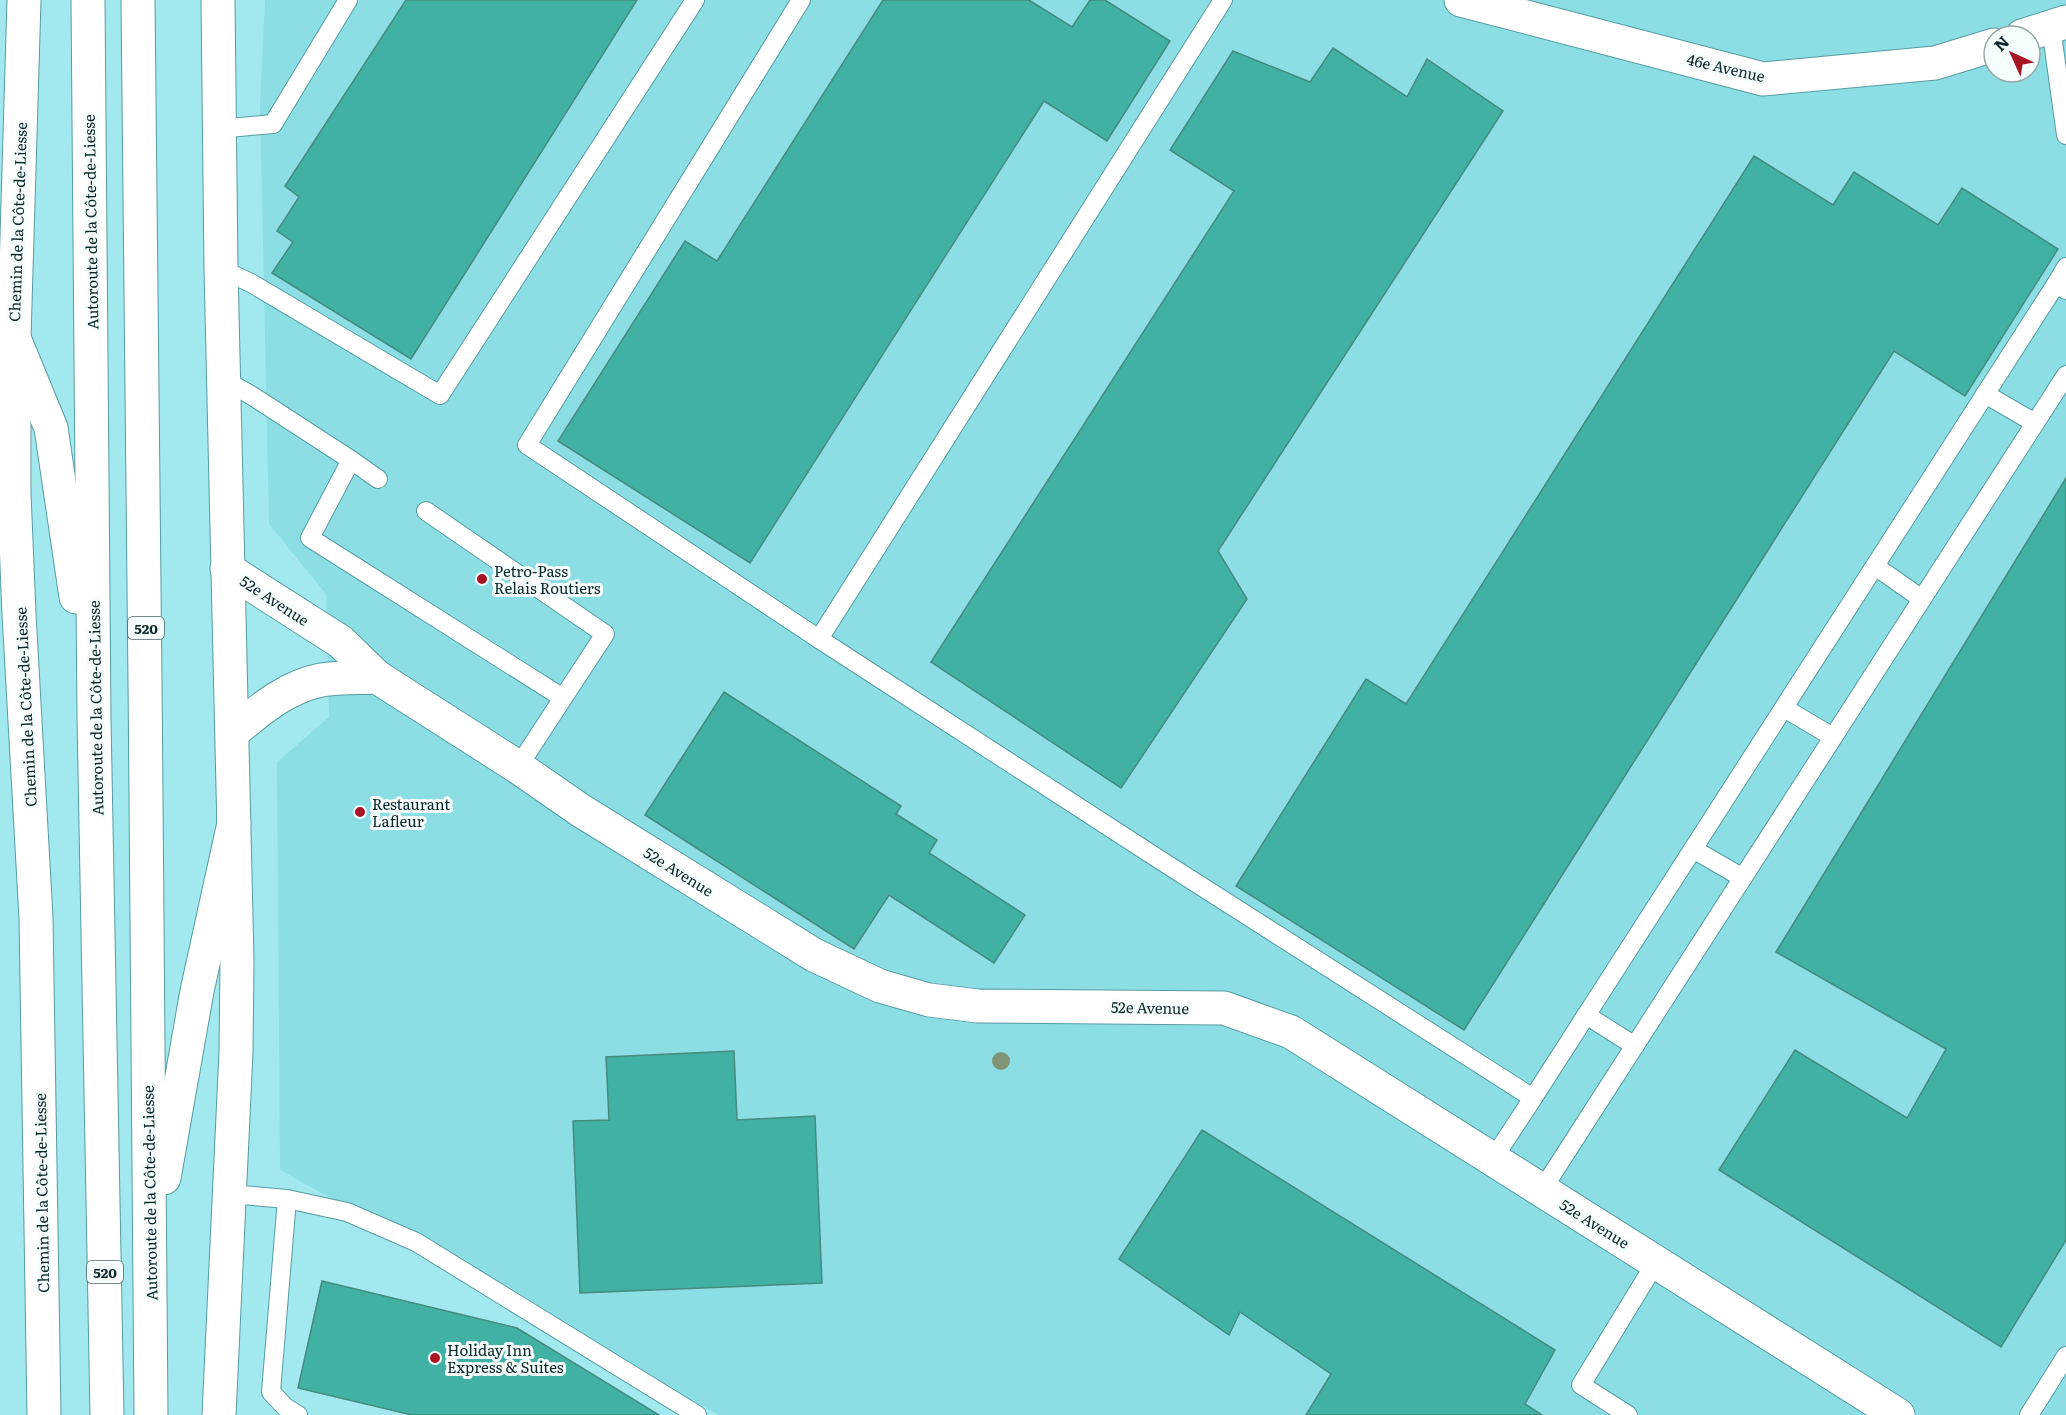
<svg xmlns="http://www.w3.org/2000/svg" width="2066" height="1415" font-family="Literata,serif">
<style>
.built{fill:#8cdee5;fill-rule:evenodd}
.building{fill:#40b1a2;stroke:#468a80;stroke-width:1.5}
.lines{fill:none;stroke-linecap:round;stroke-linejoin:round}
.lane-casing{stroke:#569ca2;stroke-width:20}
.street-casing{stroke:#569ca2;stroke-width:35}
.secondary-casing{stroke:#569ca2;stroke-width:35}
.highway-casing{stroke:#569ca2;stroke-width:35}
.lane{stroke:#fff;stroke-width:18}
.street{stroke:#fff;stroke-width:33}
.secondary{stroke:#fff;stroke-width:33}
.highway{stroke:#fff;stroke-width:33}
.tree{fill:#829477}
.poi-dot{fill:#aa1526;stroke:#f6fdfd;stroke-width:2}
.labels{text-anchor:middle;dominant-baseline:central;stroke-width:6;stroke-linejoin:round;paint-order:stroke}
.shield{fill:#f6fdfd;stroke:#4f6669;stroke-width:1.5}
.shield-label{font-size:14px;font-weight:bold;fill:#082629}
.street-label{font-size:15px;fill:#082629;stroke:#f6fdfd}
.poi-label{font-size:15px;fill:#082629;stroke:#f6fdfd;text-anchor:start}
</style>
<rect width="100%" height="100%" fill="#a2e9ef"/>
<path class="built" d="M265,0H2066V1415H719L280,1170L277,762L329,717L326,594L269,524L260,103ZM1994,36H2030V72H1994Z"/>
<g class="building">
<path d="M406,0H637L411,359L272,273L293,242L277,231L299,197L285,186Z"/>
<path d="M883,0H1029L1072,27L1090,0H1105L1170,41L1107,141L1044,101L750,563L558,441L685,241L717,261Z"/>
<path d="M1333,48L1407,97L1427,59L1503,111L1218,551L1247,599L1121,788L931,662L1234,191L1170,150L1233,51L1310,82Z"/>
<path d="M1754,156L1833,205L1854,172L1938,225L1962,188L2058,249L1965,396L1894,351L1464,1030L1236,886L1366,679L1406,704Z"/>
<path d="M2066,478V1240L2001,1347L1719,1170L1795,1050L1907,1118L1946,1049L1776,952Z"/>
<path d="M724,692L901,806L896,814L937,840L929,853L1025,915L994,963L889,895L854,949L645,815Z"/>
<path d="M734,1051L737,1120L815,1116L822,1283L580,1293L573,1121L609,1120L606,1057Z"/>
<path d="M1202,1130L1555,1350L1525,1404L1542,1415H1306L1331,1374L1240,1312L1229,1335L1119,1259Z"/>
<path d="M322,1281L517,1328L659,1415H412L298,1388Z"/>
</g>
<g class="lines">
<defs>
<g id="lane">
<path d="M801,0L527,445L819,639"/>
<path d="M1223,0L819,639L1157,858L1533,1098L1493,1159"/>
<path d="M2051,27L2066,135"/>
<path d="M219,129L273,124L348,0"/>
<path d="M221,269L251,283L440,395L695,0"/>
<path d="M2056,284L2066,267"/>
<path d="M223,379L254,397L351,460L310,538L563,698L518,767"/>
<path d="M1985,394L2035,423"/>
<path d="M351,460L378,479"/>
<path d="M426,511L605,634L563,698"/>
<path d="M1875,566L1922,599"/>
<path d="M1784,708L1833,737"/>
<path d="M1693,849L1743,878"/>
<path d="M1586,1015L1635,1046"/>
<path d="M1533,1098L2056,284L2066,290"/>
<path d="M1542,1190L2066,375"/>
<path d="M230,1194L287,1199L271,1392L285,1407L298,1415"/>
<path d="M287,1199L347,1212L416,1242L697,1415"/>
<path d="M1628,1415L1581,1385L1656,1262"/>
<path d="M2029,1415L2066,1356"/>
</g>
<g id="street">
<path d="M1461,0L1763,79L1935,63L1994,45"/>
<path d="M2022,36L2066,22"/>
<path d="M227,569L341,642L377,677L518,767L580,810L814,955L880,986L929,1000L978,1006L1224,1008L1291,1032L1898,1415"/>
<path d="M233,732C260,710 286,687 321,680C339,677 359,678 377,677"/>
</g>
<g id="secondary">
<path d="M24,0L14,338V493L19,614L36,918L44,1415"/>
<path d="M218,0L221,269L237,961L236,1052L219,1415"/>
</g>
<g id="highway">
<path d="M88,0L94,718L107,1415"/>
<path d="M138,0C143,472 148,943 151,1415"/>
<path d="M14,338L51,428L76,597"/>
<path d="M164,1178L197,991L234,823"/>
</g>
</defs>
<use href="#lane" class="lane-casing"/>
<use href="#street" class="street-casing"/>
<use href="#secondary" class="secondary-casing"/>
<use href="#highway" class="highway-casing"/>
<use href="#lane" class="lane"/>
<use href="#street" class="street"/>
<use href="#secondary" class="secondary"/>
<use href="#highway" class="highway"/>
</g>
<circle class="tree" cx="1001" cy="1061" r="9"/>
<g class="poi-dot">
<circle cx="482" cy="579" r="6"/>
<circle cx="360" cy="812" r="6"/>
<circle cx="435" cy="1358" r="6"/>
</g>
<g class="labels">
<g class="shield">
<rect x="128" y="617" width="36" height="22" rx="4.5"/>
<rect x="87" y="1261" width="36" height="22" rx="4.5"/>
</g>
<g class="shield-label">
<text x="146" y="628">520</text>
<text x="105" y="1272">520</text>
</g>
<g class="street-label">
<text transform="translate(1726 67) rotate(13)">46e Avenue</text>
<text transform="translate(17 222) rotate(-88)">Chemin de la Côte-de-Liesse</text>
<text transform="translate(90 222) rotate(-91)">Autoroute de la Côte-de-Liesse</text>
<text transform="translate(275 600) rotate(33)">52e Avenue</text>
<text transform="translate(25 707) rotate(-93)">Chemin de la Côte-de-Liesse</text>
<text transform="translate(95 708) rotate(-91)">Autoroute de la Côte-de-Liesse</text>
<text transform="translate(679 871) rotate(32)">52e Avenue</text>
<text transform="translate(1150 1007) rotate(1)">52e Avenue</text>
<text transform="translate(41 1193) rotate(-91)">Chemin de la Côte-de-Liesse</text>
<text transform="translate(149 1193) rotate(-91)">Autoroute de la Côte-de-Liesse</text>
<text transform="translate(1595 1223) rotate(32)">52e Avenue</text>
</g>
<g class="poi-label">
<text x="494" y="570">Petro-Pass<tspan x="494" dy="17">Relais Routiers</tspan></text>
<text x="372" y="803">Restaurant<tspan x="372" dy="17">Lafleur</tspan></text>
<text x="447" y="1349">Holiday Inn<tspan x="447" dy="17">Express &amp; Suites</tspan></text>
</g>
</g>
<g transform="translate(2012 54) rotate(315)"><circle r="28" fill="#f6fdfd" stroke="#97a7a8" stroke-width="1.5"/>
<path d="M0-4.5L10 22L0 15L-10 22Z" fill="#aa1526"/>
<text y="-9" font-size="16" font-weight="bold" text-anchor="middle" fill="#082629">N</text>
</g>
</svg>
